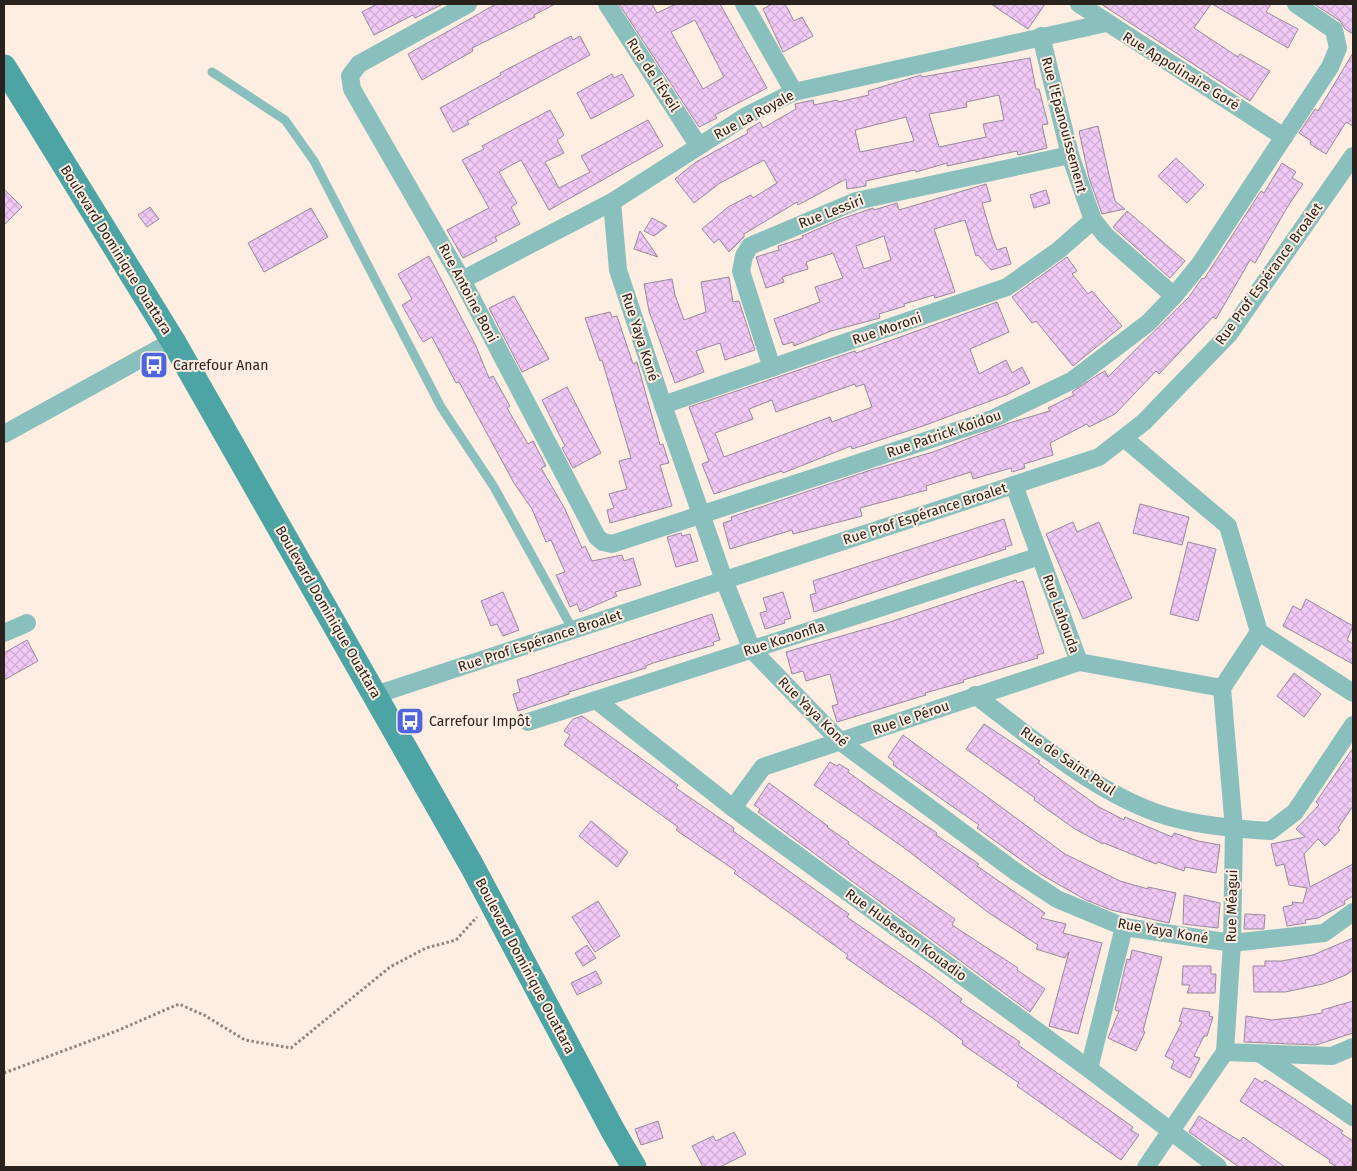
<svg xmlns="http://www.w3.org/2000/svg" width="1357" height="1171" font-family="'Fira Sans',sans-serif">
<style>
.building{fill:url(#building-cross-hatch);stroke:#98899a;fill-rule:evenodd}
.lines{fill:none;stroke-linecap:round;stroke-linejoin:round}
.path{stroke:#90847b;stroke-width:3;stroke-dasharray:2.5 2.5;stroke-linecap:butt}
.lane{stroke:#89bfbd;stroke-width:9}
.street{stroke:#89bfbd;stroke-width:18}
.secondary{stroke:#4ca5a4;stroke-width:25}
.labels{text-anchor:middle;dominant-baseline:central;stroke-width:4;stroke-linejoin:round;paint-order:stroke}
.street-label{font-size:14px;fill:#2a231d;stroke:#feede1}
.poi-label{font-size:14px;fill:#2a231d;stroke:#feede1;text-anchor:start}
</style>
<defs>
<pattern id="building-cross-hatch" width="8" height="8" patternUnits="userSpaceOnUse" patternTransform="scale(1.25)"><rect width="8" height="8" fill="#f1c9f7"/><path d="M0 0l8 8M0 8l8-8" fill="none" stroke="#cfacd3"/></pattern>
</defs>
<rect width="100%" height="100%" fill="#feede1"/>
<g class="building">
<path d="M377,4H443L415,18L413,15L374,35L362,12Z"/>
<path d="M496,4H555L534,15L535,17L472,48L473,51L422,80L408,54Z"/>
<path d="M619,4H652L657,13L676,4H720L767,88L715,115L717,118L699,127ZM695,20L724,77L703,89L671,32Z"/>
<path d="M772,4H785L794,21L802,17L813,36L783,52L763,9Z"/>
<path d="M991,4H1045L1028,29Z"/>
<path d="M1101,4H1211L1194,28L1238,57L1240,54L1270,71L1250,101Z"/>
<path d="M1212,4H1271L1266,12L1298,29L1288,48Z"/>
<path d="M1314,4H1353V34L1345,29L1340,21Z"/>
<path d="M571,36L573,40L580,36L590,55L467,121L469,124L453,132L440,108L501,75L500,73Z"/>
<path d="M1353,53V126L1346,122L1326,154L1310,144L1311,141L1299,133L1315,109L1318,111Z"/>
<path d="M1030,58L1036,89H1039L1048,124L1042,125L1047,148L1018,155L1017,151L947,166V163L916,172L915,170L866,181V186L847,189L846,179L798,205L797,202L744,234V237L729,252L719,239L714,243L702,229L728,207L751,195L753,198L777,183L764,160L720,183L694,203L675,179L696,162L748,133L747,130L760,122L763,128L796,109L795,104L813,100L814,105L837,100L838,102L869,95L868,91L921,75L922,77ZM999,95L1004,120L983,124L986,137L939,147L929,114L967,107L966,102ZM906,117L914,141L860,152L855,130Z"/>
<path d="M612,74L614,78L622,74L634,96L591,119L577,93Z"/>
<path d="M550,110L564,135L557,140L564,153L545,162L559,188L590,172L581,156L648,120L663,146L549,210L521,160L499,172L517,203L511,207L520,224L495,237L497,241L463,258L447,230L489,208L462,160L484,149L482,146Z"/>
<path d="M1098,126L1115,201L1125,209L1102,214L1089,178L1079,131Z"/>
<path d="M1176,158L1204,185L1187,203L1158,176Z"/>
<path d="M1282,163L1296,172L1292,178L1303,184L1288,206L1255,263L1250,260L1216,319L1213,317L1159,374L1156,371L1115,414L1089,427L1087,424L1050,443L1053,455L1024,464L1025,468L1012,472L1011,468L973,479L971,472L926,486L927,490L860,508L862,516L793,534L792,530L730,549L723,523L732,520L731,517L871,470L933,452L1009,423L1050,411L1048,408L1074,395L1072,392L1096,376L1105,371L1108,377L1189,297L1202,278L1204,279L1261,191L1264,193Z"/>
<path d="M986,184L991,201L982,203L992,237L997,250L1006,247L1011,264L991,270L978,255L976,256L965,220L934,229L955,292L935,298L934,295L904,304L905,306L879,314L880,318L831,331L794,346L793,342L783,345L774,319L820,302L815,287L843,278L833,253L806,262L808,269L782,277L784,282L766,288L756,257L779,250L778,246L803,238L802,236L841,219L873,208L874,210L897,203L899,210ZM884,236L891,260L864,269L856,246Z"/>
<path d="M4,189L22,207L4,225Z"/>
<path d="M1046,190L1050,203L1034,208L1030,195Z"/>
<path d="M150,207L159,219L147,227L138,215Z"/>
<path d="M311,208L328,237L264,272L248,243Z"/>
<path d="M1127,211L1185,261L1170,278L1113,227Z"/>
<path d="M652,218L667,226L654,236L644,231Z"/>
<path d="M640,231L658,257L634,249Z"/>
<path d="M429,256L475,344L489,378L493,376L510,406L507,408L528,444L533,441L546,466L541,468L565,509L582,548L585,546L592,561L622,555L624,561L633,558L641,585L615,592L617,596L580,612L577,604L570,607L556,575L565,572L551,540L546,542L532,509L514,483L459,382L456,383L432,337L423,342L402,305L412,299L398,274Z"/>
<path d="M1067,257L1077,271L1072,274L1088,294L1092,291L1122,326L1073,366L1036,321L1032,323L1012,297Z"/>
<path d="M729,277L733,302L739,301L755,350L725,360L720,343L696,351L704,372L675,383L649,311L644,284L672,279L675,295L684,320L706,312L701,282Z"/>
<path d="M514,296L549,359L522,372L489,308Z"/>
<path d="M997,302L1009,332L970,349L979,374L1006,360L1012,373L1022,367L1030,383L1006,395L923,426L852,449L851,446L783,473L782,471L714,494L702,464L709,461L689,407L855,351L856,353ZM855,384L856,387L864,384L872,407L832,422L830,417L724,457L715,433L753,419L749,409L772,400L776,412Z"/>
<path d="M610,312L612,317L617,316L633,364L637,362L660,445L663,444L669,463L660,465L672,506L610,523L607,510L614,508L609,494L627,489L619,461L631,458L602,360L600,361L585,318Z"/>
<path d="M567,387L601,453L573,468L562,448L565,446L542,400Z"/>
<path d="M1140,504L1189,517L1182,545L1133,533Z"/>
<path d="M1004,519L1012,545L1005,547L1006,549L814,612L810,595L816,593L813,581Z"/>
<path d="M1073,522L1077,532L1099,522L1132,598L1083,619L1046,534Z"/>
<path d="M681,533L682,536L690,534L698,561L676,567L667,537Z"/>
<path d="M1188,542L1216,549L1198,621L1170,614Z"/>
<path d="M1016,580L1017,583L1023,581L1032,611L1044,653L1037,655L1038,658L963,680L964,682L925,693L926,695L837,722L832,706L838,704L830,674L806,681L803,671L792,674L786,652L890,622Z"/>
<path d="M503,592L519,630L503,636L497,624L491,626L481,601Z"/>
<path d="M783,592L791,618L784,620L785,623L765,629L760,613L767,611L763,598Z"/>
<path d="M1306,599L1353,626L1347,640L1353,644V664L1283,626L1293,606L1301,610Z"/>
<path d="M712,614L720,640L713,642L714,645L653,663L646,666V668L569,692V694L518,711L513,694L520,692L517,680Z"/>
<path d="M27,640L38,661L4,680V653Z"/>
<path d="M1294,673L1321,694L1304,717L1277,696Z"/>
<path d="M582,716L678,785L676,788L734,828L733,831L849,914L847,917L933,977L962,999L960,1002L1020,1042L1018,1045L1133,1127L1131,1130L1139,1135L1121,1160L1017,1086L1019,1083L962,1044L963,1041L934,1019L846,958L848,955L734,873L736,871L676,830L678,827L564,745L570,735L564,731L573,719Z"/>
<path d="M984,724L1040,761L1038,763L1099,807L1124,820L1125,817L1172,837L1174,833L1198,841L1220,845L1216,873L1185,867L1184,871L1158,862L1156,864L1104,843L1103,844L1075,829L1034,800L1035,798L966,749Z"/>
<path d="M903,735L1065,854L1120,881L1148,889V887L1176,893L1169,923L1111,910L1086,900L1042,875L977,828L979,825L893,765L894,762L888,757Z"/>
<path d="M1353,748V806L1338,828L1340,830L1325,846L1318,839L1304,854L1310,887L1353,864V896L1344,901L1345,904L1318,918L1305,920L1306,923L1287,926L1283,907L1293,905L1292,902L1303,903L1307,888L1289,885L1284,864L1276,866L1271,844L1305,837L1296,829L1319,805L1316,802Z"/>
<path d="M830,762L837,766L839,764L849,770L848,772L870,788L937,833L936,835L979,864L977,866L1045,913L1041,918L1066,924L1063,933L1102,943L1078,1034L1049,1026L1069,952L1065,958L1036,949L1038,945L989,913L903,847L814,785Z"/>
<path d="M769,783L828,826L827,827L849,842L848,844L869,859L955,919L952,925L1018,968L1017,970L1045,989L1030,1012L758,812L760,809L754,805Z"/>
<path d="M591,821L628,852L617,867L579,836Z"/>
<path d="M1184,895L1220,903L1218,928L1183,924Z"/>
<path d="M598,901L620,936L595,952L572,917Z"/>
<path d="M1245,914L1265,915L1264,929H1244Z"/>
<path d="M1353,938V970L1346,975L1323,984L1285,992H1254L1253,966H1265V961H1282L1313,955Z"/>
<path d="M587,945L596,958L583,966L575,953Z"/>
<path d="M1132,950L1162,957L1143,1031L1145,1032L1136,1051L1108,1038L1119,1011L1115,1010L1127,959L1130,960Z"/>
<path d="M1183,966H1211V974H1216L1215,993H1187L1190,985H1182Z"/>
<path d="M596,971L602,983L577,995L571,983Z"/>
<path d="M1353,1001V1033L1316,1045L1244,1042L1246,1016L1272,1020L1299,1017L1322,1013V1010Z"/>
<path d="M1183,1008L1210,1012L1209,1016L1213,1017L1207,1036H1204L1194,1056L1200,1058L1190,1078L1171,1068L1174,1061L1165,1056L1182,1022L1179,1021Z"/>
<path d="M1255,1078L1263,1083L1265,1080L1287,1094L1343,1131L1341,1133L1353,1141V1162L1350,1167H1337L1329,1162L1330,1160L1240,1101Z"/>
<path d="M1199,1116L1240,1141L1243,1137L1285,1167H1239L1189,1132Z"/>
<path d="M658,1121L663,1138L641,1145L635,1129Z"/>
<path d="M734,1132L746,1154L720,1167H703L692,1146L713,1136L716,1141Z"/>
</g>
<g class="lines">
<path class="path" d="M4,1073L119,1030L179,1004L204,1015L245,1040L291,1048L390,967L426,948L456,940L477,917"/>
<path class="lane" d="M212,72L285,120L314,161L441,407L494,487L573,630"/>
<g class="street">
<path d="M468,4L359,64L350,76L352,89L462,280L597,537L603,542L612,544L992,419L1073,380L1148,323L1174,296L1200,264L1330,67L1338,48L1334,30L1296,4"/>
<path d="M607,4L698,145"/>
<path d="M744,4L794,92"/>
<path d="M1079,4L1284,137"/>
<path d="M1041,36L1070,155L1093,220L1106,236L1174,296"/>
<path d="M612,202L618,270L663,405L724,580L752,650L841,742L1016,872L1057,899L1124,927L1232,943L1324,933L1353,912"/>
<path d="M462,280L612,202L746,116L794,92L1106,23"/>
<path d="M772,368L741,271L744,256L750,246L856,201L1070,155"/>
<path d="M663,405L1007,287L1059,250L1093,220"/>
<path d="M4,434L173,341"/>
<path d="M1124,438L1228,526L1259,632L1353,693"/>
<path d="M1014,485L1079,662L1222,688"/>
<path d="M4,633L27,623"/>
<path d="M375,695L1099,457L1144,422L1229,334L1353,156"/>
<path d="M975,695C1032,738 1089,788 1157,813C1188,824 1236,829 1270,831L1295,812L1353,725"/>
<path d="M596,700L733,808L1089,1069L1218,1167"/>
<path d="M528,722L1040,556"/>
<path d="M733,808L763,767L1079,662"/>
<path d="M1225,1052L1332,1056L1353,1047"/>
<path d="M1261,1054L1353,1117"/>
<path d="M1089,1069L1124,927"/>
<path d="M1146,1167L1225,1052L1232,943L1234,829L1222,688L1259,632"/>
</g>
<path class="secondary" d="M4,67L173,341L472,866L612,1129L634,1167"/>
</g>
<defs>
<symbol id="bus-square" viewBox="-11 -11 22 22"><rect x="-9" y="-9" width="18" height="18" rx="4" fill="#5065db" stroke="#feede1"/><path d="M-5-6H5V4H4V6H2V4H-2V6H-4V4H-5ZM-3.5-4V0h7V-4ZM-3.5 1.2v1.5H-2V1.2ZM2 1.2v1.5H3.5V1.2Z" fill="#fff"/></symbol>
</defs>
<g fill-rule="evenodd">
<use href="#bus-square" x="138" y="349" width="32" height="32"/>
<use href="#bus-square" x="394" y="705" width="32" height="32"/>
</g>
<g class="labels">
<g class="street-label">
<text transform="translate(1181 71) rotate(32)">Rue Appolinaire Goré</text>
<text transform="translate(653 75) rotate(57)">Rue de l'Éveil</text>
<text transform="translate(754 115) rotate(-28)">Rue La Royale</text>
<text transform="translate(1064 125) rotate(75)">Rue l'Epanouissement</text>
<text transform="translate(831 212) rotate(-21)">Rue Lessiri</text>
<text transform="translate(116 250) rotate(58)">Boulevard Dominique Ouattara</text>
<text transform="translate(1269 274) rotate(-54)">Rue Prof Espérance Broalet</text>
<text transform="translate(468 293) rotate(62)">Rue Antoine Boni</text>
<text transform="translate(887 329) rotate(-19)">Rue Moroni</text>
<text transform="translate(640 337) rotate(72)">Rue Yaya Koné</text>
<text transform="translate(944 434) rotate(-19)">Rue Patrick Koidou</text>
<text transform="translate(925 514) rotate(-18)">Rue Prof Espérance Broalet</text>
<text transform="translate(328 612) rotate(60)">Boulevard Dominique Ouattara</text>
<text transform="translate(1061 614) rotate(70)">Rue Lahouda</text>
<text transform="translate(784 639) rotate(-18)">Rue Kononfla</text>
<text transform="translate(540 641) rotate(-18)">Rue Prof Espérance Broalet</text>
<text transform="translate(813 712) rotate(45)">Rue Yaya Koné</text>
<text transform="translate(911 718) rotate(-19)">Rue le Pérou</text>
<text transform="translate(1068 761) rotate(34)">Rue de Saint Paul</text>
<text transform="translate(1232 906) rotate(-89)">Rue Méagui</text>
<text transform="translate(1163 931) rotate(10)">Rue Yaya Koné</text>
<text transform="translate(906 935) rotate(36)">Rue Huberson Kouadio</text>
<text transform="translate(525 966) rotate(62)">Boulevard Dominique Ouattara</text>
</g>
<g class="poi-label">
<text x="173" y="365">Carrefour Anan</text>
<text x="429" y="721">Carrefour Impôt</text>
</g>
</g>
<rect width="1357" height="1171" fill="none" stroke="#2a231d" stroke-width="10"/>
</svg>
